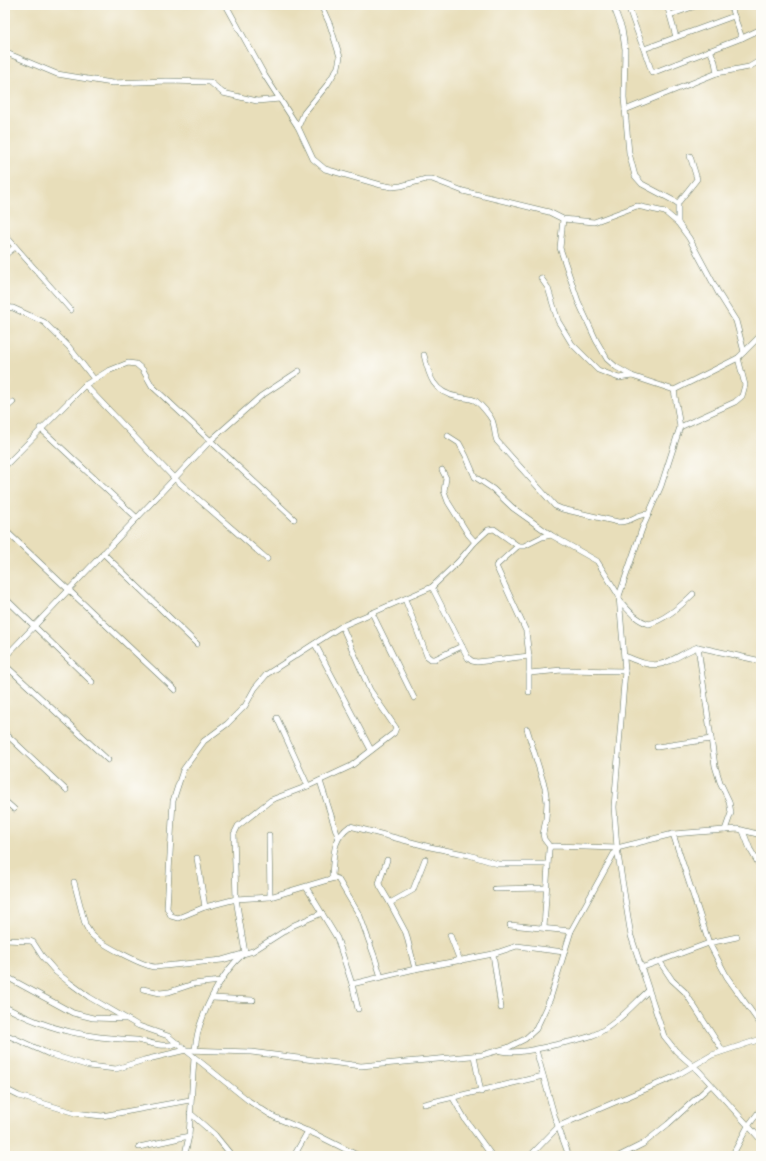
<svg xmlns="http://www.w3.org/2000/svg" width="766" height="1161" font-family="'IM FELL DW Pica',serif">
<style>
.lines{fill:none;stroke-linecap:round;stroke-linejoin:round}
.minor-casing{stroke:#657563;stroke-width:6}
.minor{stroke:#fff;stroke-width:5}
</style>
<rect width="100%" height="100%" fill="#fdfcf7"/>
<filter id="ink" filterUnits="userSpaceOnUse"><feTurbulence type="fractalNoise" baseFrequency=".025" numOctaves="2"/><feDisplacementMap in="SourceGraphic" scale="8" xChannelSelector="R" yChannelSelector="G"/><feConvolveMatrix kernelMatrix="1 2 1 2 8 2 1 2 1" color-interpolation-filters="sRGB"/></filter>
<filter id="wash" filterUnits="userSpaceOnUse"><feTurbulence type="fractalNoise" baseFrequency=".012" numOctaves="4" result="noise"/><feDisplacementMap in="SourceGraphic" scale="16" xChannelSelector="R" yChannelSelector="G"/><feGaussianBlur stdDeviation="0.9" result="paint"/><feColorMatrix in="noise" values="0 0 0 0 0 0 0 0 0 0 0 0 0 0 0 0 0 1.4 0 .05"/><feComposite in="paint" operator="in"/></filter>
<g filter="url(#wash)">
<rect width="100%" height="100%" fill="#e8deba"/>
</g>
<g filter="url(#ink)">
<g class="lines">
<defs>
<g id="minor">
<path d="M226,5L265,76L298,127L313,159L325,169L381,185L392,187L401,186L426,179H432L463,191L549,212L563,219L594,222L637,206L665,212L678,223L689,238L719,294L736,321L744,352L738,358L674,390L632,376L616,367L607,359L596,340L578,301L560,248L563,219"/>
<path d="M613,5L622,29L625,49L624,98L629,153L635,176L642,184L678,203"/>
<path d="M628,5C635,28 645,50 652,73L742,38L759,30"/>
<path d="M667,5L676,37"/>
<path d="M730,5L742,38"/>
<path d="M670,15L698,5"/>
<path d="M644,49L734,16"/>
<path d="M710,50L715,62L717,73"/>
<path d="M5,51L9,54L57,74L112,83L167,81L210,82L223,93L257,101L280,99"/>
<path d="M625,110L717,73L749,67L761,60"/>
<path d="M298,127L304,113L327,85L338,67L340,57L330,25L321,5"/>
<path d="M678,223V203L697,179L690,156"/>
<path d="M5,235L71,310"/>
<path d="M5,255L15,247"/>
<path d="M541,278L548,288L558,321L572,344L598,370L619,378L632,376"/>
<path d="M5,307L13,308L44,322L69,347L94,379"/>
<path d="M744,352L761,335"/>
<path d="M424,355C429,376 433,393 458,397C463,398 471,398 476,401C481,405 489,414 492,420C495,426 494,434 497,441L555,506L562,509L618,522C632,523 636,513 649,514"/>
<path d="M85,385L174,478L267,559"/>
<path d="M5,409L13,402"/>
<path d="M680,427L735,402L742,396L745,385L738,358"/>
<path d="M40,428L137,518"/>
<path d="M448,436L459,443L466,456L475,477L493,489L513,508L551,535L597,561L619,596L625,671L614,807L617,848L631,936L664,1036L676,1051L699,1071L761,1140"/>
<path d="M5,466L85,385L108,371L128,363L136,364L143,370L152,386L294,519"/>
<path d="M442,470L446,478L444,491L448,502L468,534L475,542"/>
<path d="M5,530L175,690"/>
<path d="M518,546L496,566L526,631L529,656V692"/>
<path d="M103,553L197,644"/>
<path d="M432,587L468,658L472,661L477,662L529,656"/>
<path d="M619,596L642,529L661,486L680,427L674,390"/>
<path d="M5,598L92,682"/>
<path d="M405,599L427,656L431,659H435L462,646"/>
<path d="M620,601C629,611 636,620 649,624C666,619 681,606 693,594"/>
<path d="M372,613L414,698"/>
<path d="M315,644L371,750"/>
<path d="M698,647L715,766L720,782L729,801L731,813L725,830"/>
<path d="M625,656C635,660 649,667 661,664C674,661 685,651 698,647L761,661"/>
<path d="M5,657L210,441L261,396L299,371"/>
<path d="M5,665L108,760"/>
<path d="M529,673L562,670L625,671"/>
<path d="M277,718L308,786"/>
<path d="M527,729L545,788L547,802L546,819L543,834L544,839L550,847"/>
<path d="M5,733L66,790"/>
<path d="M657,747L711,739"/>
<path d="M320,781L338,837"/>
<path d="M5,801L14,809"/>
<path d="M743,831L750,849L761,868"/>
<path d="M673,834L709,943L727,977L761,1025"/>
<path d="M269,835L270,897"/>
<path d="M197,858L205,907"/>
<path d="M387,860L379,883L380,886L390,903L406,933L415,969"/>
<path d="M334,878L332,875C334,855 332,839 350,826L430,847L469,855L498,864H547"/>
<path d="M74,882L85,924C87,928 89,932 92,935C101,944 143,966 155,967L222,960L253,951L294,925L322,913"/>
<path d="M306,887L337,938L352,984L358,1009"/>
<path d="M495,889L546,888"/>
<path d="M390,903L413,890L425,859"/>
<path d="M510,925L571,931"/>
<path d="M544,928L549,850L550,847L553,846L617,848L673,834L738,829L761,835"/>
<path d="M450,935L460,961"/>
<path d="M5,940L30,941L33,942L42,956L56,972L70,983L89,997L139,1026L168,1036L249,1101L274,1117L317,1135L359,1156"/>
<path d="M245,953L236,899L234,834L238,826L271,800L308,786L351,766L394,733L396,728L370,690L342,626"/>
<path d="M493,954L501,1008"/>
<path d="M660,962L672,980L685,992L723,1051"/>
<path d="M641,968L709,943L737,937"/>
<path d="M5,976L73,1013L93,1018L125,1019"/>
<path d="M381,977L375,958L360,916L338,879L334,878L270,897L236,899L205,907L178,918L171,916L167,908L173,801L183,770L204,741L227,724L245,706L255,688L267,674L342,626L432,587L458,562L475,542L488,530L494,529L518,546H524L542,537L551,535"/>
<path d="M352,984L415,969L493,954L517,946L564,952"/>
<path d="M143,989L160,993L169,992L193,984L221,981"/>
<path d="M212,998L253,1000"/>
<path d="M5,1007C30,1020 59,1031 87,1035C103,1038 119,1039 136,1040C149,1042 165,1049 178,1043"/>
<path d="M5,1034L49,1054L89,1066L116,1069L144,1060L186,1050L251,1052L361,1066L482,1055L507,1048L525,1039L536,1029L550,999L571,931L617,848"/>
<path d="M195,1050C196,1042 197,1033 200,1025C208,1001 223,972 242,955"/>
<path d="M536,1050L555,1118L569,1156"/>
<path d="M501,1051C515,1054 533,1050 546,1047C561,1043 577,1041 591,1036C612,1029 632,1006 648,991"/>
<path d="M474,1056L481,1092"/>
<path d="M5,1089L19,1096L75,1113L102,1116L190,1100"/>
<path d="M453,1098L465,1119L492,1156"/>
<path d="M424,1104L543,1076"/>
<path d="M190,1113L215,1135L232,1156"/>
<path d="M139,1147L189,1136"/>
<path d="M183,1156L185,1154L189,1136L194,1058"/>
<path d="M294,1156L308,1131"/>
<path d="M530,1156L559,1126L674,1077L712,1055L761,1039"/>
<path d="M619,1156L643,1144L668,1124L711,1085"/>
<path d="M732,1156L748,1126L761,1109"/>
</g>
</defs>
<use href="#minor" class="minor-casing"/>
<use href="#minor" class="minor"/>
</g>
</g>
<rect width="766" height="1161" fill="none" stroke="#fdfcf7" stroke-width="20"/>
</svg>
